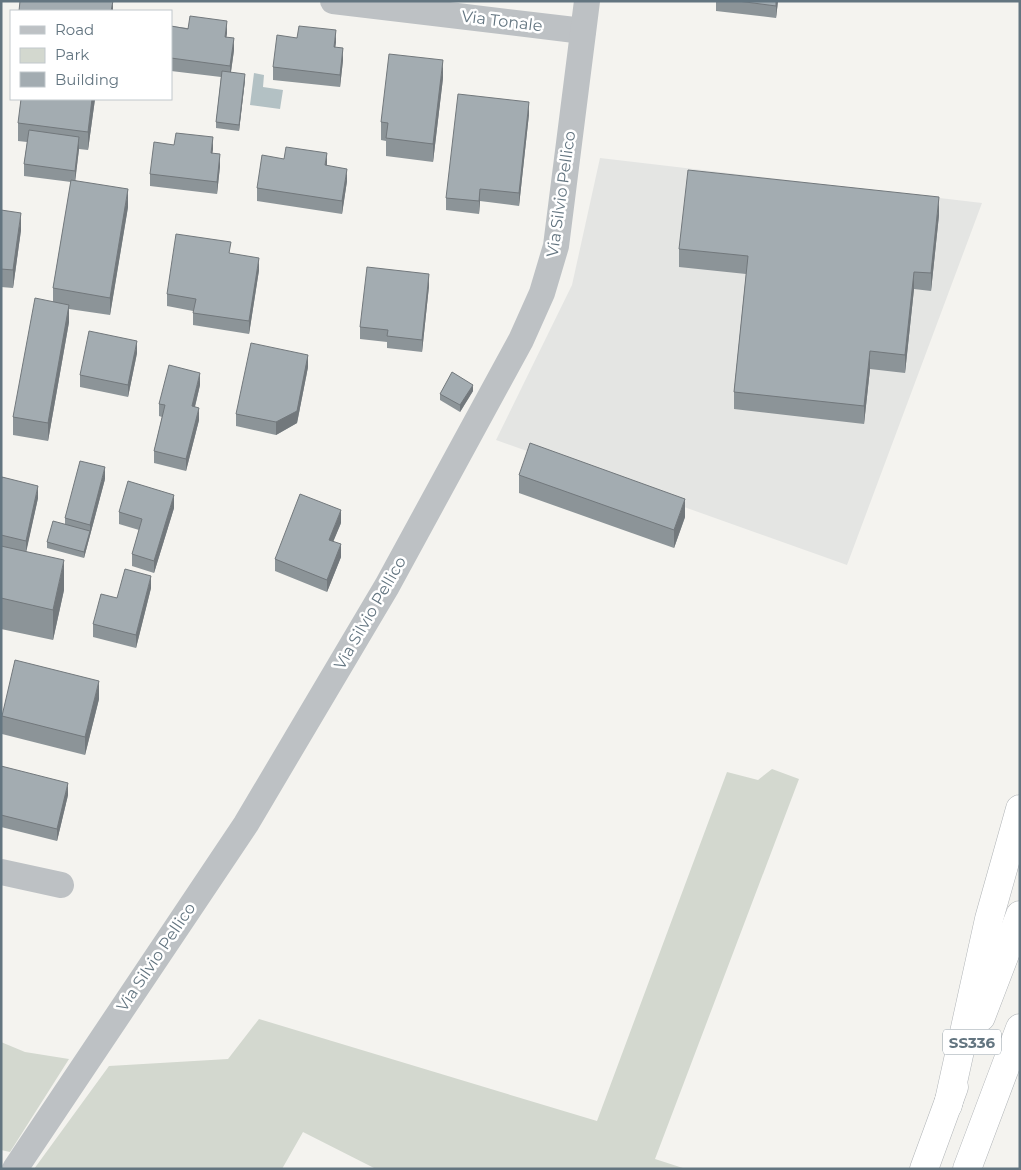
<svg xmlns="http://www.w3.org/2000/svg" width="1021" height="1170" font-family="Montserrat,sans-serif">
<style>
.built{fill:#e4e5e3}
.green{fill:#d3d8cf}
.water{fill:#b3c1c4}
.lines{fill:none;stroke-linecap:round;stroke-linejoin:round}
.trunk-casing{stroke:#b0b4b7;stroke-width:29}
.minor{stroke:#bdc1c4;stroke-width:26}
.trunk{stroke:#fff;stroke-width:28}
.wall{fill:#8c9498}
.shaded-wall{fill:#72787c}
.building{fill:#a3acb1;stroke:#72787c}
.labels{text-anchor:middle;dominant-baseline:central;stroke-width:5;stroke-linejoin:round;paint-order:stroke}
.shield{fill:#fff;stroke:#929ea6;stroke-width:1}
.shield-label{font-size:15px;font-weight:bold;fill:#637580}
.street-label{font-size:16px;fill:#637580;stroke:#fff}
</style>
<rect width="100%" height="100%" fill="#f4f3ef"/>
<path class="built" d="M600,158L982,203L847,565L496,440L572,285Z"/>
<g class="green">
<path d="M772,769L799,779L655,1159L686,1169H376L303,1132L282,1169H34L109,1066L228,1059L259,1019L597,1121L727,772L758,780Z"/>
<path d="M1,1042L25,1052L69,1059L10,1152L1,1150Z"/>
</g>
<path class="water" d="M254,73L264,75L263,87L283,90L280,109L250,105Z"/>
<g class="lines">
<defs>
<g id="trunk">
<path d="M981,1017L1020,915"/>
<path d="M948,1105L989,919L1020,809"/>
<path d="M924,1169L954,1087"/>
<path d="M967,1169L1020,1028"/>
</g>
</defs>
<use href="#trunk" class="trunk-casing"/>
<g class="minor">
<path d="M333,1L583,31"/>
<path d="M1,872L61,885"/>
<path d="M15,1169L246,824L387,586L521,340L542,293L556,246L587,1"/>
</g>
<use href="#trunk" class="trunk"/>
</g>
<g class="wall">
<path d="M716,1H778L776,18L716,11Z"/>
<path d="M171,26L227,33L226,37L234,50L231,72L245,80L239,131L216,128V122L221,77L171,71Z"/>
<path d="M336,42L335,47L343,60L340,87L273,80V67Z"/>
<path d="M443,78L433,162L386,156V141L381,140V122Z"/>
<path d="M95,99L88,150L79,149L75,180L128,207L110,315L69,309V322L48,441L13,435V417L53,302V288L71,182L24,176V164L27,142L18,141V123Z"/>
<path d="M529,114L519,206L480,201L479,214L446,210V198Z"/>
<path d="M213,149L212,153L220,166L217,194L150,186V174Z"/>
<path d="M327,165L347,181L342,214L257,201V188Z"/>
<path d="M1,210L21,230L13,288L1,287Z"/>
<path d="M939,215L931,291L914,289L905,373L870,369L864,424L734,409V392L746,274L679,267V249Z"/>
<path d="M231,253L259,270L249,334L193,325V311L167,306V294Z"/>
<path d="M429,286L422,352L387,348V342L360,339V327Z"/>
<path d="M137,353L128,397L80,387V375Z"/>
<path d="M308,367L297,423L276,435L236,426V414Z"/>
<path d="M200,385L195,407L199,420L186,471L154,463V451L162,417L159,416V404Z"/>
<path d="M473,391L460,412L440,400V394Z"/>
<path d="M519,475L685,517L674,548L519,493Z"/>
<path d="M105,479L84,558L47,548V542L65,524V518Z"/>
<path d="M1,482L38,498L26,551L64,590L53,640L1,629Z"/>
<path d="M174,508L154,573L132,566V554L139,530L119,524V512Z"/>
<path d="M341,523L333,541L341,557L327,592L275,571V559Z"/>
<path d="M151,588L136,648L93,637V624L117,598Z"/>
<path d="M99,699L85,755L2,734V716Z"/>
<path d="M1,766L68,795L57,841L1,827Z"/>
</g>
<g class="shaded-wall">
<path d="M113,1V11H111Z"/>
<path d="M776,1H778L776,18Z"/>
<path d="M227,21V33L225,49V37Z"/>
<path d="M336,30V42L334,59V47Z"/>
<path d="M234,38V50L230,78V66Z"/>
<path d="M343,48V60L340,87V75Z"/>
<path d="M443,60V78L433,162V144Z"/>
<path d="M245,74V80L239,131V125Z"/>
<path d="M92,99H95L88,150V132Z"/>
<path d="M529,102V114L519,206V193Z"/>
<path d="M79,137V149L75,183V171Z"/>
<path d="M213,137V149L211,165V153Z"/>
<path d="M327,153V165H325Z"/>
<path d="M220,154V166L217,194V182Z"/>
<path d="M347,169V181L342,214V201Z"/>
<path d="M128,189V207L110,315V298Z"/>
<path d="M480,189V201L479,214V201Z"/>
<path d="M939,197V215L931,291V273Z"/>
<path d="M21,213V230L13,288V270Z"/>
<path d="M259,258V270L249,334V321Z"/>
<path d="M914,272V289L905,373V355Z"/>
<path d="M429,274V286L422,352V340Z"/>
<path d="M69,305V322L48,441V423Z"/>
<path d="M2,323V335L1,340V328Z"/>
<path d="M137,341V353L128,397V385Z"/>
<path d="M870,351V369L864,424V406Z"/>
<path d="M308,355V367L297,423L276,435V422Z"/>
<path d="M200,373V385L192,418V406Z"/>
<path d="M473,385V391L460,412V405Z"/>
<path d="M199,408V420L186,471V459Z"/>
<path d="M105,467V479L84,558V552L90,531V525Z"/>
<path d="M38,486V498L26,553V541Z"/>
<path d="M174,495V508L154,573V561Z"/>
<path d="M685,499V517L674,548V530Z"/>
<path d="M341,510V523L329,552V540Z"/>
<path d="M341,544V557L327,592V580Z"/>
<path d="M64,560V590L53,640V610Z"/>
<path d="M151,576V588L136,648V635Z"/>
<path d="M99,681V699L85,755V737Z"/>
<path d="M68,783V795L57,841V829Z"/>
</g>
<g class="building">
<path d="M20,1H113L111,11H19Z"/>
<path d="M738,1H776V6Z"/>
<path d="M190,16L227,21L225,37L234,38L230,66L171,58V26L188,29Z"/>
<path d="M299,26L336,30L334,47L343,48L340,75L273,67L277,35L297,38Z"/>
<path d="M389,54L443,60L433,144L386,138L388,123L381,122Z"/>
<path d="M222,71L245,74L239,125L216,122Z"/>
<path d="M458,94L529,102L519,193L480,189L479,201L446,198Z"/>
<path d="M21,99H92L88,132L18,123Z"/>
<path d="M29,130L79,137L75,171L24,164Z"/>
<path d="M176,133L213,137L211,153L220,154L217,182L150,174L154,142L174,145Z"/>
<path d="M286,147L327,153L325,165L347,169L342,201L257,188L262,155L284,159Z"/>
<path d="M688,170L939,197L931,273L914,272L905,355L870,351L864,406L734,392L748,256L679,249Z"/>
<path d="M71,180L128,189L110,298L53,288Z"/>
<path d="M1,210L21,213L13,270L1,269Z"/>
<path d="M176,234L231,242L229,253L259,258L249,321L193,313L196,299L167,294Z"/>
<path d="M367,267L429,274L422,340L387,336L388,330L360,327Z"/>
<path d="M35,298L69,305L48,423L13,417Z"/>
<path d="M89,331L137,341L128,385L80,375Z"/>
<path d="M251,343L308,355L297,411L276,422L236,414Z"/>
<path d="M169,365L200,373L192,406L199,408L186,459L154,451L165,405L159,404Z"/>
<path d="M452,372L473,385L460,405L440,394Z"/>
<path d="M530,443L685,499L674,530L519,475Z"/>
<path d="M80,461L105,467L90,525L65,518Z"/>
<path d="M2,477L38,486L26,541L1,535V482Z"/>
<path d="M128,481L174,495L154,561L132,554L142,519L119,512Z"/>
<path d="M300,494L341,510L329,540L341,544L327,580L275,559Z"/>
<path d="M53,521L90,531L84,552L47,542Z"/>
<path d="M1,546L64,560L53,610L1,598Z"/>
<path d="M125,569L151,576L136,635L93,624L101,594L117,598Z"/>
<path d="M15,660L99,681L85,737L2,716Z"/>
<path d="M1,766L68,783L57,829L1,815Z"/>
</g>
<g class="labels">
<rect class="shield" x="943" y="1029.5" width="58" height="25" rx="4"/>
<g class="shield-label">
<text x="972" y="1042">SS336</text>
</g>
<g class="street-label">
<text transform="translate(502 21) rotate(7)">Via Tonale</text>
<text transform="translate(561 194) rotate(-82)">Via Silvio Pellico</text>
<text transform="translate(370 613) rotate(-60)">Via Silvio Pellico</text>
<text transform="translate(156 957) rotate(-56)">Via Silvio Pellico</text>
</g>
</g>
<rect width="1021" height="1170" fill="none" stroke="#637580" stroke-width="5"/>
<rect x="10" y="10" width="162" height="90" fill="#ffffff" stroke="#c1c8cc"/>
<rect x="20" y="26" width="25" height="8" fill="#bdc1c4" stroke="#c1c8cc"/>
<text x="55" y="35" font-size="15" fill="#637580">Road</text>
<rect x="20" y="48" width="25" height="15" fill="#d3d8cf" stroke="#c1c8cc"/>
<text x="55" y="60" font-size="15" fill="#637580">Park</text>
<rect x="20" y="72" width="25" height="15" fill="#a3acb1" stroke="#c1c8cc"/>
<text x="55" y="85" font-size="15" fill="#637580">Building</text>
</svg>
